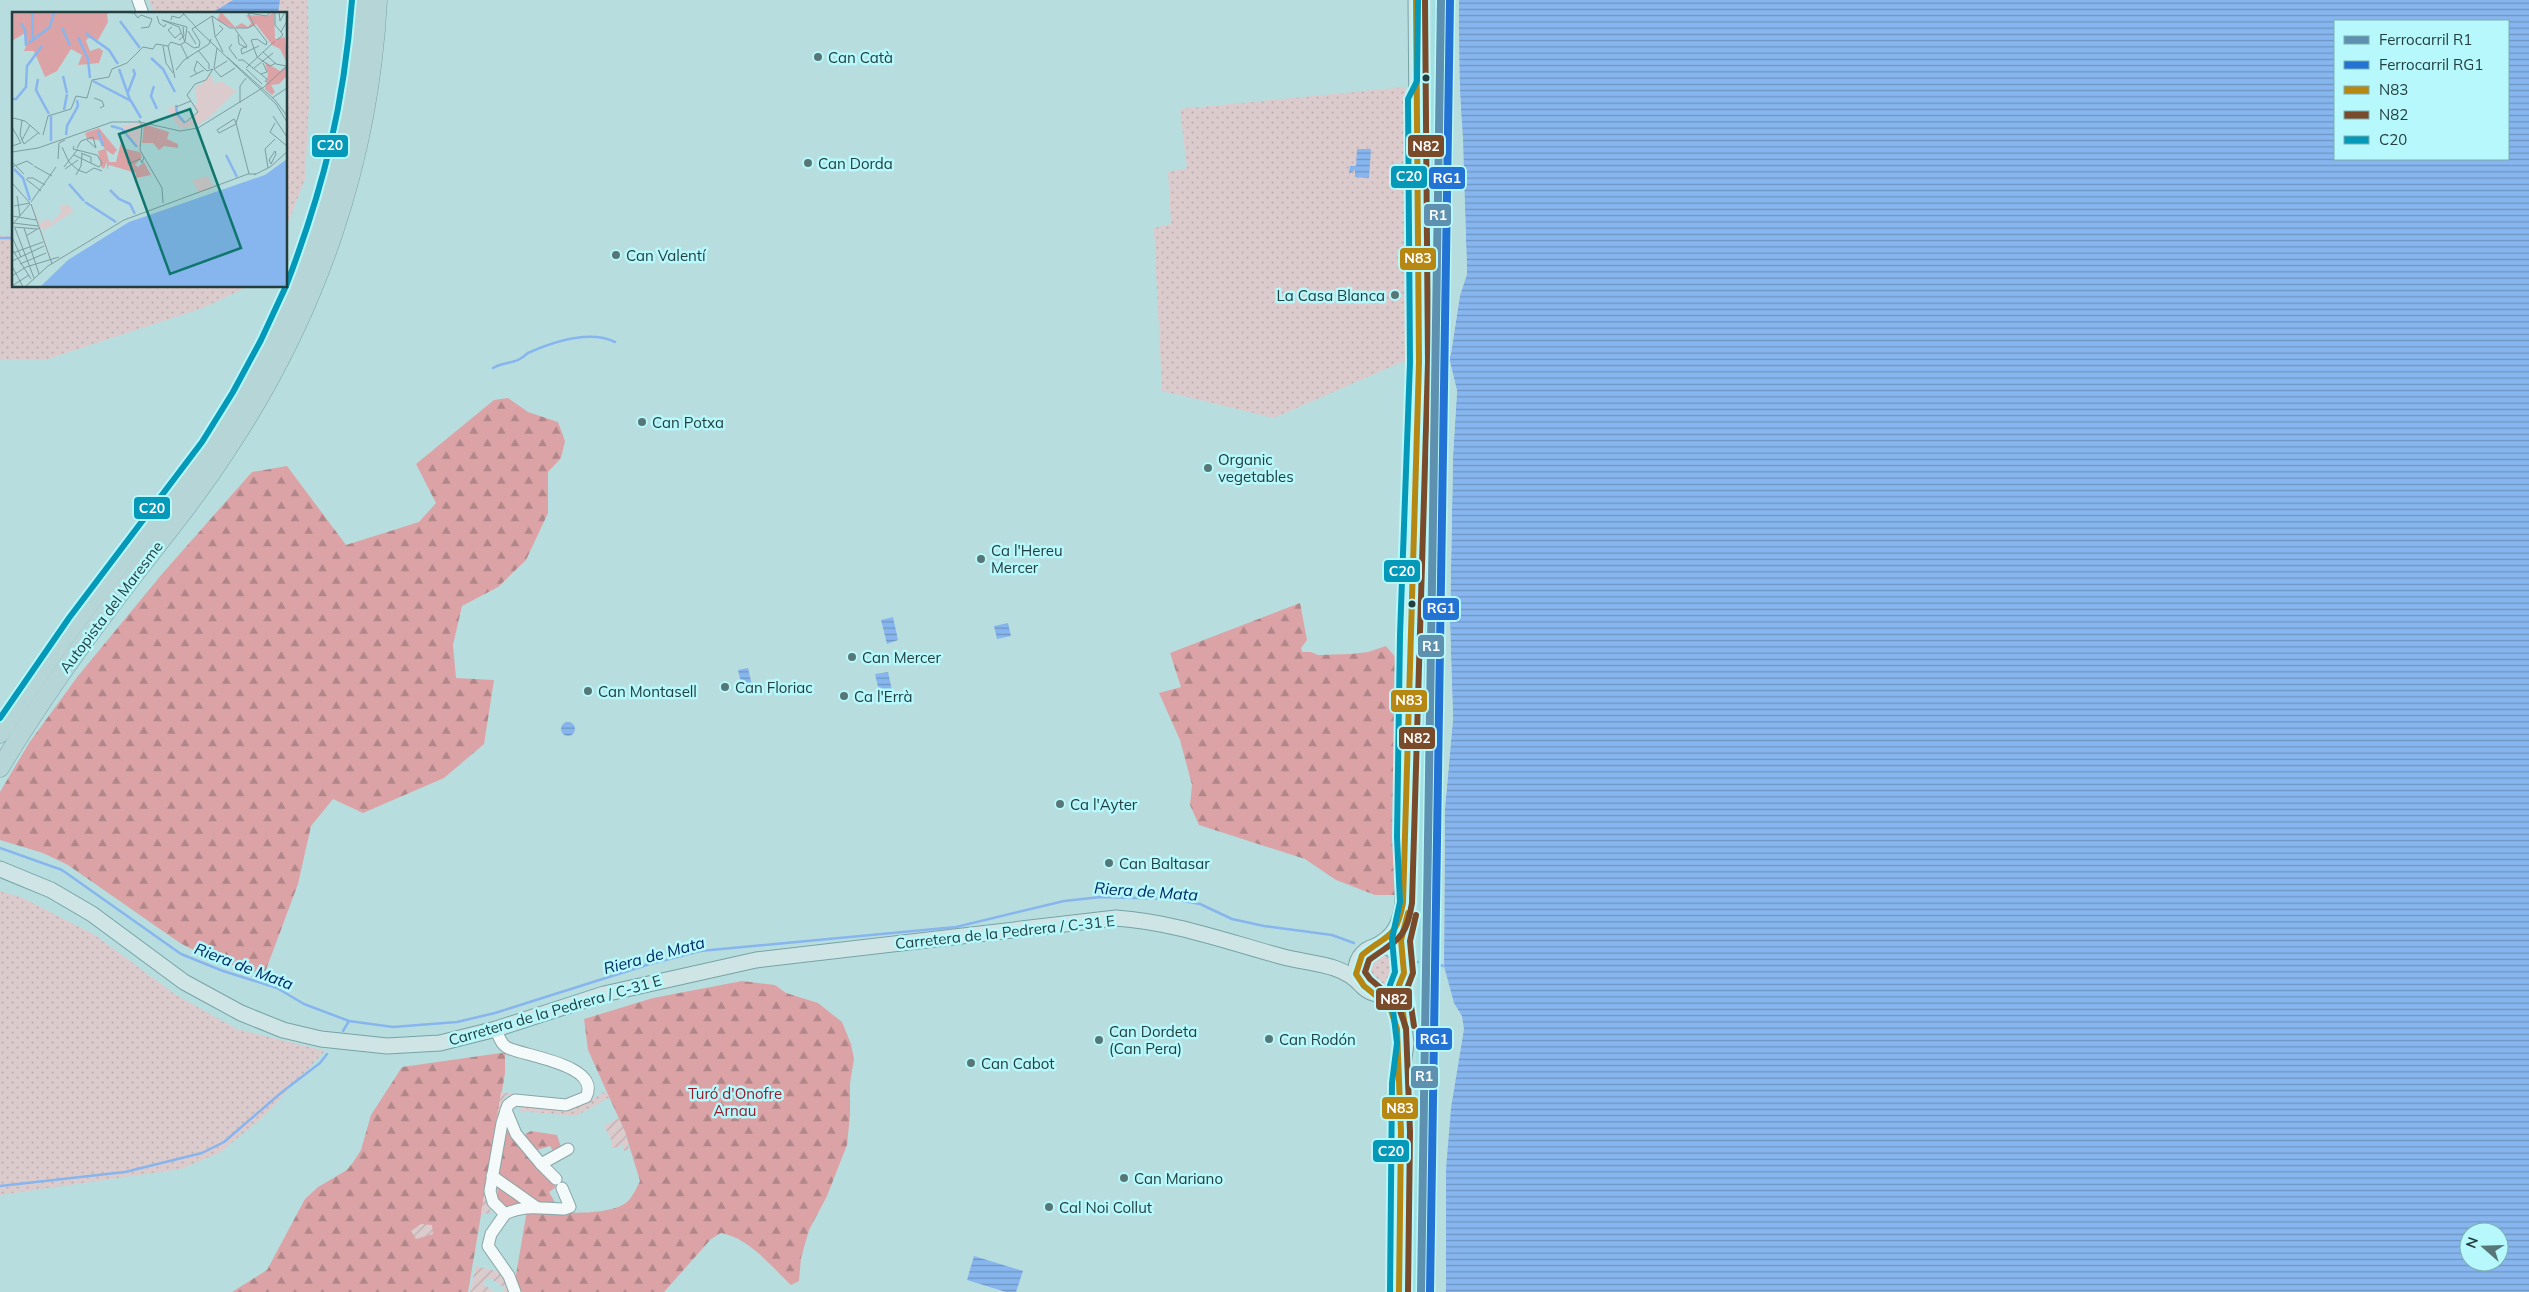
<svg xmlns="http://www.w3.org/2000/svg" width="2529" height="1292" font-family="Mulish,sans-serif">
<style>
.built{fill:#a4dfe2}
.grass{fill:url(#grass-dots)}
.forest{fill:url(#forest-firs)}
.garden{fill:url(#garden-furrows)}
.water{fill:url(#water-rules);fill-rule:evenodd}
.pier{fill:#b8dddf}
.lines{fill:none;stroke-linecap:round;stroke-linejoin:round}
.stream{stroke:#87b5ee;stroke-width:2.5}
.minor-casing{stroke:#88a5a6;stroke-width:13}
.major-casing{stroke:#75a3a5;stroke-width:17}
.highway-casing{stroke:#75a3a5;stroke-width:19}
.minor{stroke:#f4fafa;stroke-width:11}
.major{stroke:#cfe4e5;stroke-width:15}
.highway{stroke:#b6d5d6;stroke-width:18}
.bus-1-casing{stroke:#b6f8fb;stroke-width:10}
.bus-2-casing{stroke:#b6f8fb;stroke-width:10}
.bus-3-casing{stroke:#b6f8fb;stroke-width:10}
.bus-1{stroke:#b78713;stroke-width:6}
.bus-2{stroke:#7a4b2a;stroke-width:6}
.bus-3{stroke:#0599b9;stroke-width:6}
.rail-1-casing{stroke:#b6f8fb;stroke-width:11}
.rail-2-casing{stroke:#b6f8fb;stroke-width:11}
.rail-1{stroke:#5e90af;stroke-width:8}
.rail-2{stroke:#2373d5;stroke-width:8}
.poi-dot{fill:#577677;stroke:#b6f8fb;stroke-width:2}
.bus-dot{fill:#233e3f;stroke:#b6f8fb;stroke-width:2}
.labels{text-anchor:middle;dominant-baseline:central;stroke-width:5;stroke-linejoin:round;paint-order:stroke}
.poi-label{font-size:15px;fill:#233e3f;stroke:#b6f8fb;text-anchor:start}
.street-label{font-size:15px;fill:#233e3f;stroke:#b6f8fb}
.park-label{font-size:15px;fill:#941d2d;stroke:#b6f8fb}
.water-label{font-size:16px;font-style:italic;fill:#012764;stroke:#b6f8fb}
.inset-river{fill:none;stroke:#87b5ee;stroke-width:2.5}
.inset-road{fill:none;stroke:#7c9d9f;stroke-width:1}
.view{fill:#0f766e;fill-opacity:0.15;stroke:#0f766e;stroke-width:2.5}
.inset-edge{fill:none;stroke:#233e3f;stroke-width:2.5}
.line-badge{stroke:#b6f8fb;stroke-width:2}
.badge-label{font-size:14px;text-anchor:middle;font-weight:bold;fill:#fff}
</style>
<defs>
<pattern id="grass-dots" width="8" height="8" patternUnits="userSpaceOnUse" patternTransform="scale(1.25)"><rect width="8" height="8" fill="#dccbcc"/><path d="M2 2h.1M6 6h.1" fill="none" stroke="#bcafb0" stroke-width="1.8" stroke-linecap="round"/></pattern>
<pattern id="forest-firs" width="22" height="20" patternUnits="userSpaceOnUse" patternTransform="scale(1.25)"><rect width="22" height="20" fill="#dba3a6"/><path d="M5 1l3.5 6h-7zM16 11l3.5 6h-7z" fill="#b18689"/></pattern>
<pattern id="garden-furrows" width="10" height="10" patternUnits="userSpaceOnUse" patternTransform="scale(1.25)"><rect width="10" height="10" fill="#dccbcc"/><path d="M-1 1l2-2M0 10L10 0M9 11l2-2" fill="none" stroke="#bcafb0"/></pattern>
<pattern id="water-rules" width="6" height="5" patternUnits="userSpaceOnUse" patternTransform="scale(1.25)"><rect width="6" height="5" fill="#87b5ee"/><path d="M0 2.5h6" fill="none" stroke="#6e95c2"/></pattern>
</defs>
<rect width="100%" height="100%" fill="#b8dddf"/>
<path class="built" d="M1432,0H1444L1427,1122L1424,1292H1412L1427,365L1426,135L1431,60Z"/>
<g class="grass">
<path d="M149,0H308L309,101L305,179L286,228V14H154Z"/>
<path d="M1405,87L1408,150L1411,358L1274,418L1162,391L1154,228L1171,224L1168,172L1187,168L1180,109Z"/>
<path d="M0,235H14V286H249L203,308L48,359L0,360Z"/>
<path d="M0,891L23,898L95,935L176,995L237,1029L325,1051L263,1117L221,1152L181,1169L0,1195Z"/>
<circle cx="1380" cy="970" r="15"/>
<path d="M605,1091L610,1097L576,1116L519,1111L522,1107C558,1106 573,1115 605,1091Z"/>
</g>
<g class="forest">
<path d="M508,398L528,412L558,422L565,441L561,458L548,472V513L526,560L498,587L462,606L453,645L456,678L494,680L484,744L444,778L363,813L333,799L311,826L298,884L264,975L207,957L180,943L68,865L43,853L0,840V792L29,743L78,676L162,574L252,472L287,466L346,545L419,522L436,503L416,464L494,400Z"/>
<path d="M1300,603L1307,640L1301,648L1302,652H1311L1318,655L1351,654L1368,652L1386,646L1402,665L1395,895H1375L1336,880L1305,859L1199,825L1190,805L1192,785L1180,740L1159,693L1181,687L1170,653Z"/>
<path d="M742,981L775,985L786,993L818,1003L842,1022L851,1044L854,1059L850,1083V1115L847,1145L827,1196L809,1230L801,1258L799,1281L791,1285C771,1266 749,1238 721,1233L711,1239L664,1292H518L515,1281L527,1210C549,1212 611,1218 628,1201C633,1196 637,1187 640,1181L625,1132L588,1050L584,1019L653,998Z"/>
<path d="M501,1053H505V1073L468,1292H232L267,1270L305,1199L318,1187L347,1170L354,1161L361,1150L371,1115L402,1067Z"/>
<path d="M506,1123L555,1184V1188L549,1192L556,1204L544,1206L498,1176Z"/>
<path d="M531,1131L557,1135L561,1147L555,1154L550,1146L537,1150L524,1135Z"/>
<path d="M497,1181L527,1203L505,1210L498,1198Z"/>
</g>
<g class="garden">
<path d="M501,1092L564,1100L505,1095L487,1199L491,1214L481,1213Z"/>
<path d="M618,1118L625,1132L629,1149L624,1151L623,1146L612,1148L611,1139L604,1126Z"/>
<path d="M421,1224L432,1225L433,1234L416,1239L411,1231Z"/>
<path d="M476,1266L504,1273L512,1292H502L505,1288L488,1277L483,1284L495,1292H470Z"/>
</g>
<g class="water">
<path d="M233,0H280L278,14H210Z"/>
<path d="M1459,0H2529V1292H1446V1169L1451,1108L1464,1029L1462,1016L1454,1003L1444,966L1445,808L1453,719L1450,622L1453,456L1457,391L1450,361L1460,295L1467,274C1465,183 1458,92 1459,0ZM2335,21H2508V159H2335ZM2469,1232H2499V1262H2469Z"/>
<path d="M1357,149H1371L1369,178L1355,177V170L1349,174L1350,166H1356Z"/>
<path d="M893,617L898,640L887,644L881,620Z"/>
<path d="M1008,623L1011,636L997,639L994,626Z"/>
<path d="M748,668L752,685L742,687L738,670Z"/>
<path d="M888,672L892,690L879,691L875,674Z"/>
<circle cx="568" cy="729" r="7"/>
<path d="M974,1256L1023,1271L1016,1292H1006L967,1280Z"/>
</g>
<g class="pier">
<path d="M1456,0H1459L1458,65L1463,138L1467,274L1460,295L1451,352L1448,353L1458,294L1465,274L1461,138L1456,65Z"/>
<path d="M1450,362L1457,391L1453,456L1450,622L1453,719L1445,808L1444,955L1441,957L1443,808L1450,719L1448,622L1451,456L1454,391L1447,363Z"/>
</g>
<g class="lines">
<g class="stream">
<path d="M0,238H14"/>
<path d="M1443,360L1450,357"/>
<path d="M493,368C501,363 506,364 515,361C520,360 524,356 528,353C553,342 590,330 615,342"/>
<path d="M0,848L62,870L181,954L223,971L277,988L304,1004L349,1021L393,1027L457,1022L495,1013L650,964L700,951L956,927L1064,901L1101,897L1173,899L1200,904L1232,919L1264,926L1332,935L1354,943"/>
<path d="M1412,962H1418"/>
<path d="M1432,964L1444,966"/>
<path d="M343,1031L349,1021"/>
<path d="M0,1186L125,1172L202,1153L224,1142L282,1092L320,1063L327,1054"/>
</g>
<defs>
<g id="minor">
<path d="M138,0L143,14"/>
<path d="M496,1029C498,1035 501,1045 508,1048C525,1056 602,1065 586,1097L566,1105L515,1100L508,1105L502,1123L490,1191L493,1202L505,1214"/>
<path d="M506,1110L516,1134L541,1164L568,1149"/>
<path d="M541,1164L556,1179"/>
<path d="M492,1176L536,1207"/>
<path d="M505,1214L491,1234L488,1246L509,1276L515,1292"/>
<path d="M505,1214C526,1204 542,1209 565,1209L570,1207L562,1188"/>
</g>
<g id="major">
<path d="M0,869L51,890L92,914L184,982L241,1013L283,1030L321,1039L387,1046L440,1043L496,1029L604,994L756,960L1116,918C1173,922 1225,941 1280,956C1307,964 1341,962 1361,985"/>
<circle cx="1380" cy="970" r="24"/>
<path d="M1374,947C1394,937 1400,925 1403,903L1419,362L1416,0"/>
<path d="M1399,985L1406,1043L1401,1083L1399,1292"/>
</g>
<g id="highway">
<path d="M0,734C32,684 66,634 103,587C138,540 177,495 209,447C298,315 354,158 361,0"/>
<path d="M0,768C36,708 77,650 119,595C156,546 196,499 229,447C317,314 370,160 378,0"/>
</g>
</defs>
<use href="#minor" class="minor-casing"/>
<use href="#major" class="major-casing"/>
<use href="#highway" class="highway-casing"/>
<use href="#minor" class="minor"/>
<use href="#major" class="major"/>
<use href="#highway" class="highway"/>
<defs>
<g id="bus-1">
<path d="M1405,1027L1399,985L1404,973L1401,940L1408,913"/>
<path d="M1399,1292L1401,1132L1397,1029L1390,1007L1364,986L1356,974L1362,955C1387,934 1396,940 1403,903L1419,362L1416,0"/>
</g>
<g id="bus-2">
<path d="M1414,1026L1408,986L1413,973L1410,941L1416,915"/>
<path d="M1408,1292L1410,1132L1406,1028L1397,1002L1370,979L1365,972L1369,960C1396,940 1406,941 1412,903L1428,362L1425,0"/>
</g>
<g id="bus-3">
<path d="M286,286C324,187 344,105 352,0"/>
<path d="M0,718L69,618L202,442L233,392L261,340L286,286"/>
<path d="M1390,1292L1392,1083L1397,1043L1390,985L1395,972L1392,939L1400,902L1397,837L1400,635L1410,362L1408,99L1417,81L1418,0"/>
</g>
</defs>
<use href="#bus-1" class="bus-1-casing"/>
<use href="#bus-2" class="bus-2-casing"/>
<use href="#bus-3" class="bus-3-casing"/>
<use href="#bus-1" class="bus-1"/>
<use href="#bus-2" class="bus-2"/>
<use href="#bus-3" class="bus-3"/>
<defs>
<path id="rail-1" d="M1421,1292L1441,0"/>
<path id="rail-2" d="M1430,1292L1450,0"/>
</defs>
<use href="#rail-1" class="rail-1-casing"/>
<use href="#rail-2" class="rail-2-casing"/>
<use href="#rail-1" class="rail-1"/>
<use href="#rail-2" class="rail-2"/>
</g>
<g class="poi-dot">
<circle cx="818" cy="57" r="5"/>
<circle cx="808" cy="163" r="5"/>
<circle cx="616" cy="255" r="5"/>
<circle cx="1395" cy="295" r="5"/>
<circle cx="642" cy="422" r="5"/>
<circle cx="1208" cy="468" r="5"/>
<circle cx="981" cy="559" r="5"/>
<circle cx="852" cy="657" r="5"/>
<circle cx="725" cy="687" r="5"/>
<circle cx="588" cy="691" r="5"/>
<circle cx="844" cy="696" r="5"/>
<circle cx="1060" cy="804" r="5"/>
<circle cx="1109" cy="863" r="5"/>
<circle cx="1269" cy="1039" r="5"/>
<circle cx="1099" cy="1040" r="5"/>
<circle cx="971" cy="1063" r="5"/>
<circle cx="1124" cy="1178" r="5"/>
<circle cx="1049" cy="1207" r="5"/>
</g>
<g class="bus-dot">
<circle cx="1426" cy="78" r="4.5"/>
<circle cx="1412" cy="604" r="4.5"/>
</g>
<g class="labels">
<g class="poi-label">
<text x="828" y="57">Can Catà</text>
<text x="818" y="163">Can Dorda</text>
<text x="626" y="255">Can Valentí</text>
<text x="1385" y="295" text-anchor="end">La Casa Blanca</text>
<text x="652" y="422">Can Potxa</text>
<text x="1218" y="459">Organic<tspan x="1218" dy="17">vegetables</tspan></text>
<text x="991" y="550">Ca l'Hereu<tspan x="991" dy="17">Mercer</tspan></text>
<text x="862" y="657">Can Mercer</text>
<text x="735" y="687">Can Floriac</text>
<text x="598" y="691">Can Montasell</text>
<text x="854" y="696">Ca l'Errà</text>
<text x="1070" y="804">Ca l'Ayter</text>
<text x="1119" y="863">Can Baltasar</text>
<text x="1109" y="1031">Can Dordeta<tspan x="1109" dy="17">(Can Pera)</tspan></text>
<text x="1279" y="1039">Can Rodón</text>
<text x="981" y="1063">Can Cabot</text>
<text x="1134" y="1178">Can Mariano</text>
<text x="1059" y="1207">Cal Noi Collut</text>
</g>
<g class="street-label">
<text transform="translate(111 607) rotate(-53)">Autopista del Maresme</text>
<text transform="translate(1005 932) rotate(-6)">Carretera de la Pedrera / C-31 E</text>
<text transform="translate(555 1010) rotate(-16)">Carretera de la Pedrera / C-31 E</text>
</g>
<g class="park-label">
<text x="735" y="1093">Turó d'Onofre<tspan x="735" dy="17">Arnau</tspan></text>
</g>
<g class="water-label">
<text transform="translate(1146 891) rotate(4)">Riera de Mata</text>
<text transform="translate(654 955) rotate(-15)">Riera de Mata</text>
<text transform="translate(244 966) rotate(21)">Riera de Mata</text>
</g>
</g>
<g transform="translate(12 12)">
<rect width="275" height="275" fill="#b8dddf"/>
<path d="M198,62L203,72L209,69L224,79L198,105L186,113L168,117L155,96L162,94L166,103L175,110L186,100L181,93L185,92L183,74L191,72ZM129,112L127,136L118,130L110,113ZM196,164L202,176L187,181L180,168ZM54,190L62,199L33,218L29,215L40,250L20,192L28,211L36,206L39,211L49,200L48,194L55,193Z" fill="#dccbcc"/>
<path d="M0,0H99L95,2L96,10L86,28L76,26L74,29L78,39L87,36L91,39L87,51L66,53L70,43L59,37L45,59L33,65L22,39H12L15,32L13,21L0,29ZM209,0L223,15L230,11L236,15L239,11L234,3L256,4L262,0L263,27L273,25L275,51L268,37L260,33L244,12L236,16L219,15L205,8ZM253,50L268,59L275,53V64L267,72L259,73L263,80L260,83L253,77L256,62ZM132,112L157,120L155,127L166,132V136L152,134L147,138L141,131H130ZM87,116L105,138L101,143L94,138L97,150H104L109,130L114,137L128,140L130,145L123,153L126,155L132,150L139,163L124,166V161L97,153L95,158V150L92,157L89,155L86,139L93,137L87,128L75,127L73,121Z" fill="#dba3a6"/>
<path d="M275,147V275H28L56,248L117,210L253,163Z" fill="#87b5ee"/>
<path class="inset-river" d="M20,0L21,27M108,9L128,36M9,11L13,18L14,34M50,16L58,33M73,21L97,38L106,52M66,25L76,47L78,66M17,31L38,15L42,0M139,46L151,57L163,80M107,57L118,88M51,64L55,81M26,67L24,78L37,102M81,69L119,89L129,106M142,74L139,84L145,97M116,80L123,62L121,57M0,87H4L14,75L15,54L30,34M164,93L165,102L173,111M52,98L55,82M39,104V129M99,114L110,117L125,135M86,119L91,134M54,123L55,114L66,94L65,88M214,143L225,165M2,157L11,166L18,188M57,172L72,189M98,178L107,187L118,192L123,202M73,190L104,210"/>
<path class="inset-road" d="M106,0L122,1L126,6L129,3L140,7L137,15L129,16M170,0L184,15M263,0V13L269,20M267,0L268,9L273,0M145,4L147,11L152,15L154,12M200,4L203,24L211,40M200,4L218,16H236L242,13L236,1L255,4L258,0M150,8L175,15L173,29M150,8L167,15L173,30M159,8L160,4L167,6L172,2M242,13L255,30L254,33L245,27L239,28L245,45L258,54L264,51M160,15L156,18L163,26L169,21M183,15L264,92L275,110M223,17L235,34L229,37L230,42L247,34M176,19L184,32M226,23L227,32L235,36M203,25L211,17L207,13M167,28L172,24L171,15M265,28L271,23L269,20L275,9M173,30L182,36L187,35L188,30L180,17L200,4M220,32L217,36L225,47M169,33L176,47M151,34L154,51L161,61M156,34L163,66M186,38L197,52V57M251,40L264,52L274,54M215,45L263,88L275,104M226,48H231L246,60L255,67L253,70M202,56L205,36M234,56L263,29M242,56L261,41M202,57L209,65L223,56M202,57L215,49M234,57L250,72M164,58L172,48L197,32L199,27M185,62L182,58L185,49L195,59L201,57M249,62L255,60L251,51M178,65L192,58M82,86L90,89L92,94L88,96M260,86L275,76M228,91V74L234,66M164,95L179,89M229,96L224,111L237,162M261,104L275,125M1,106L13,109L28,122M10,108L8,123L12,132L26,121M127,108L130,114L128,138L150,176L151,191M174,110L186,100L175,83L183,72L194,68L201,57M263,111L258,120L275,134M224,112L207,121L205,118L222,107L224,111M0,115L9,131L0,134M31,123L36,104L59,97L64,84L75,86L80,68L97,65L100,57L115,51L131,35L141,37L144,32L156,34L159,30L168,33L173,30M10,128L18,113M62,134L61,137L85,143L90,151L87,155M50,135L57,150L66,158L74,161L82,156L90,159M65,136L69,129L81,125L84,136L75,128M263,139L264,142L259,152L257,148ZM0,140L26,136L100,110H128L168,119L186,116L252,75L275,54M69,141L79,145V151M62,143L87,155M46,147L47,131L53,128M116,149V152L128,147L130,151L132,145M0,150L12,162M22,154L40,164M0,155L15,149L21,153M52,155L66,137M256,156L253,137L263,127M53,157L66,148M64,163L69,154L70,142M242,163L258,155L275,140M15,166H21L33,173M14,167L29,179M0,171L18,191M5,184L8,204M19,190L44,155M19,192L40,252M2,194L18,191M0,204L24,208M1,211L26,214M0,213L18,192M2,215L25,217M3,216L22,266M12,216L27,262M14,224L27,216M0,225L9,245M0,237L19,267M1,241L31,230M0,249L32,234M8,252L34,241M0,254L11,275M0,264L14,255L47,245M0,274L17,263M13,275L36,254L112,208L236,162H244"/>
<path class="view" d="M178,97L229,236L158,262L107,122Z"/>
<rect width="275" height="275" class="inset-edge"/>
</g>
<g class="line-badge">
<rect x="311" y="134" width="38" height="24" rx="5" fill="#0599b9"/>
<rect x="1407" y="134" width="38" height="24" rx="5" fill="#7a4b2a"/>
<rect x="1390" y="165" width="38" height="24" rx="5" fill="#0599b9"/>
<rect x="1428" y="166" width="38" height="24" rx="5" fill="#2373d5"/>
<rect x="1423" y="203" width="29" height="24" rx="5" fill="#5e90af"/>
<rect x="1399" y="247" width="38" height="24" rx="5" fill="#b78713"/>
<rect x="133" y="496" width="38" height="24" rx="5" fill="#0599b9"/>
<rect x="1383" y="559" width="38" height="24" rx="5" fill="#0599b9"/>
<rect x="1422" y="597" width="38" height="24" rx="5" fill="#2373d5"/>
<rect x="1417" y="634" width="28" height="24" rx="5" fill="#5e90af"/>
<rect x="1390" y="689" width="38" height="24" rx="5" fill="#b78713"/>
<rect x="1398" y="726" width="38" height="24" rx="5" fill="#7a4b2a"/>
<rect x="1375" y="987" width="38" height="24" rx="5" fill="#7a4b2a"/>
<rect x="1415" y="1027" width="38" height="24" rx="5" fill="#2373d5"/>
<rect x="1410" y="1065" width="29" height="24" rx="5" fill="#5e90af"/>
<rect x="1381" y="1096" width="38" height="24" rx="5" fill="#b78713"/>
<rect x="1372" y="1139" width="38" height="24" rx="5" fill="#0599b9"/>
</g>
<g class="badge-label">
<text x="330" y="150">C20</text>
<text x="1426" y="151">N82</text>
<text x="1409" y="181">C20</text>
<text x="1447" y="183">RG1</text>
<text x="1438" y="220">R1</text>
<text x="1418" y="263">N83</text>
<text x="152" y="513">C20</text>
<text x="1402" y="576">C20</text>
<text x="1441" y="613">RG1</text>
<text x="1431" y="651">R1</text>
<text x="1409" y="705">N83</text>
<text x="1417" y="743">N82</text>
<text x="1394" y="1004">N82</text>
<text x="1434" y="1044">RG1</text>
<text x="1424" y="1081">R1</text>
<text x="1400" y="1113">N83</text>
<text x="1391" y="1156">C20</text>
</g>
<rect x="2334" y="20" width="175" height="140" fill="#b6f8fb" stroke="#7baeb0"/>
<rect x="2344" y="36" width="25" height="8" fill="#5e90af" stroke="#7baeb0"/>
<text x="2379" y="45" font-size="15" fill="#233e3f">Ferrocarril R1</text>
<rect x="2344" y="61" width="25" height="8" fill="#2373d5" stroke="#7baeb0"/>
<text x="2379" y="70" font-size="15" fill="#233e3f">Ferrocarril RG1</text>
<rect x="2344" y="86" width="25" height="8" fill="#b78713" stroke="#7baeb0"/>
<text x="2379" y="95" font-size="15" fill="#233e3f">N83</text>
<rect x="2344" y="111" width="25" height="8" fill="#7a4b2a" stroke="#7baeb0"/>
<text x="2379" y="120" font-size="15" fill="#233e3f">N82</text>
<rect x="2344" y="136" width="25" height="8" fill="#0599b9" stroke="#7baeb0"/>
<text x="2379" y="145" font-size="15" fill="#233e3f">C20</text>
<g transform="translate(2484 1247) rotate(290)"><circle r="24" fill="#b6f8fb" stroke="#7baeb0"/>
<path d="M0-4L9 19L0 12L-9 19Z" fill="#577677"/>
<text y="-8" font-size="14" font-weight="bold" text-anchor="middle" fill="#233e3f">N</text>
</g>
</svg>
